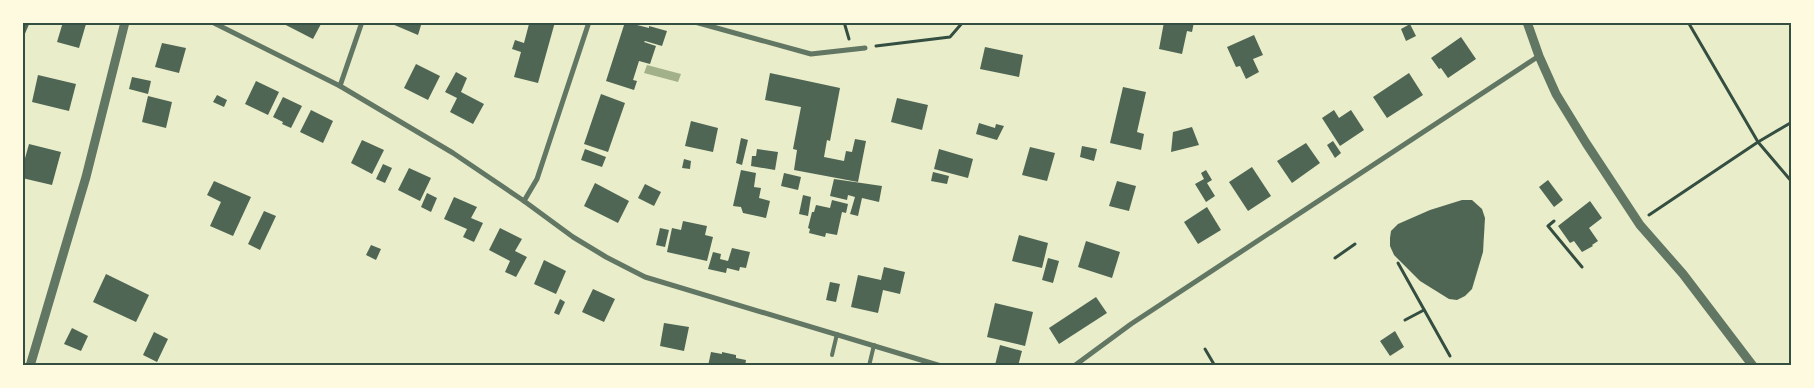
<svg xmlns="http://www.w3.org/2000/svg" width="1814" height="388" font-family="Montserrat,sans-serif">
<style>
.water{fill:#a3b18a}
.building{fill:#4f6655}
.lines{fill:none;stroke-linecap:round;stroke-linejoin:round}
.path{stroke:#344e41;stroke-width:3}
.service{stroke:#617663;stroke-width:4}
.minor{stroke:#617663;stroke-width:5}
.tertiary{stroke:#617663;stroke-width:9}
.neatline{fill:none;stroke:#344e41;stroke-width:2}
</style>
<rect width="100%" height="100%" fill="#e9edc9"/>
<path class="water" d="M647,65L681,74L678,82L644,73Z"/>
<g class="building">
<path d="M22,22H30L24,36L22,35Z"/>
<path d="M63,22L86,24L79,48L57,42Z"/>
<path d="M280,22H322L313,39Z"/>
<path d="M393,22H422L418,35L392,24Z"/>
<path d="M533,22H555L538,83L514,77L521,52L512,49L515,40L524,43L529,24H532Z"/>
<path d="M625,22L649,28V26L667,31L662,46L645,41L644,42L656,46L650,64L639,61L633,80L637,81L634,90L606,81Z"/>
<path d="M1164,22H1194L1192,32L1187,31L1182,54L1159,49Z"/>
<path d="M1410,24L1416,36L1406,41L1401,29Z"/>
<path d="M1254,35L1263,55L1253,59L1259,72L1246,79L1240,66L1236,67L1227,47Z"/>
<path d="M1461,37L1476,59L1448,78L1441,68L1439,69L1431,58Z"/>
<path d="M162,43L186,48L179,73L155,67Z"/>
<path d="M985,47L1023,55L1019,77L980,69Z"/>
<path d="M416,64L440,76L428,100L404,88Z"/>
<path d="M456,72L467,78L461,92L484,104L473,124L450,112L457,98L445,92Z"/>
<path d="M770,73L840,88L830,141L827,140L824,157L844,161L846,151L852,152L855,139L866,141L858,182L794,170L797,150L793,149L801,107L765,100Z"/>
<path d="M1409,73L1423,95L1387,118L1373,97Z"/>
<path d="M38,75L76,84L69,111L32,102Z"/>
<path d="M132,77L151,81L148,94L129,89Z"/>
<path d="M256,81L279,92L268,115L245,104Z"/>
<path d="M1123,87L1146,92L1137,132L1144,134L1141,150L1110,143Z"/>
<path d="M601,94L625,103L608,152L584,144Z"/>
<path d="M217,95L227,100L224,107L213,102Z"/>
<path d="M148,96L172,102L166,128L142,122Z"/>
<path d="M283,97L302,106L291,128L282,124L283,122L273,117Z"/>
<path d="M897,98L928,105L922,130L891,122Z"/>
<path d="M311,110L333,121L323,143L300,132Z"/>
<path d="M1334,110L1339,118L1351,110L1364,130L1340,146L1322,118Z"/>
<path d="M691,121L718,128L713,152L685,146Z"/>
<path d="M979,123L995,128L996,124L1004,126L997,140L976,134Z"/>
<path d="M1192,127L1199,145L1171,152L1173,132Z"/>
<path d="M741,138L748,140L742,165L736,163Z"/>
<path d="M362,140L384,150L372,174L351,163Z"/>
<path d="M1333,141L1341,153L1335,158L1327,145Z"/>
<path d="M1306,143L1320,163L1292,183L1277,161Z"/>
<path d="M29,144L61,152L52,185L22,178V169Z"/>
<path d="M1082,146L1097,149L1094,161L1080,157Z"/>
<path d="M1030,147L1055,153L1047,181L1022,175Z"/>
<path d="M585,149L606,157L602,167L581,160Z"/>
<path d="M757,149L778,152L775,170L751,166L752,156H756Z"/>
<path d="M939,149L973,159L968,178L934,169Z"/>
<path d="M684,159L691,161L690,169L682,168Z"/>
<path d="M383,164L392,168L385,183L376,179Z"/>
<path d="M1252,167L1271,196L1248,211L1229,182Z"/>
<path d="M409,168L431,178L420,201L398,190Z"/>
<path d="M741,170L756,173L754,187L761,188L759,198L770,201L766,218L743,213L741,207L733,206Z"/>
<path d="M1206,170L1212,180L1207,183L1215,196L1206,202L1195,184L1204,179L1201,173Z"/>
<path d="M933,172L949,176L947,184L931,181Z"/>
<path d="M784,173L801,177L798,190L781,186Z"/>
<path d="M834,179L882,186L879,202L862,198L858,216L850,214L855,197L848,195L847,200L830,196Z"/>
<path d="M1548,180L1563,200L1554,207L1539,187Z"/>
<path d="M214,181L251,197L233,236L210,226L221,202L207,195Z"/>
<path d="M1117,181L1136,186L1129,211L1109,206Z"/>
<path d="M595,183L629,201L618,223L584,206Z"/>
<path d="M645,184L661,192L654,206L638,198Z"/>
<path d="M427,193L437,198L431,212L421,207Z"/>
<path d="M803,195L811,197L808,216L799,214Z"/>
<path d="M454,197L477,207L471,218L483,223L474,242L463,237L467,229L444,219Z"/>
<path d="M832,200L848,204L846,213L842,212L837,235L826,233L825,237L809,233L810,229L808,228L812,212H814L816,205L830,208Z"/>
<path d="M1462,200H1472L1482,209L1485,218L1483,252L1472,289L1465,296L1457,300L1449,299L1420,281L1394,255L1390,246V238L1391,231L1398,224L1430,210Z"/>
<path d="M1590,201L1602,218L1589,228L1598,241L1592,245L1593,246L1582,252L1574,241L1570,243L1558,226Z"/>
<path d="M1207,207L1221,230L1198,244L1184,222Z"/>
<path d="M264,211L276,216L260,250L248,244Z"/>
<path d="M683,221L707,226L705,235L713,237L707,261L667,252L672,228L681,230Z"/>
<path d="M500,228L522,239L515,251L527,257L516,277L505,272L510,261L489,250Z"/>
<path d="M660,228L669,230L665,247L656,245Z"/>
<path d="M1019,235L1048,243L1042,268L1012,261Z"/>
<path d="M1086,241L1120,252L1112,278L1078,267Z"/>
<path d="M371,245L381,249L376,260L366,255Z"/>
<path d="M732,248L750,252L746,268L740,267L739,271L727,268L726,273L708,269L713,252L721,254L720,259L728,261Z"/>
<path d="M1048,258L1059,261L1053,283L1042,280Z"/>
<path d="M544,260L566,271L556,294L534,284Z"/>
<path d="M884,267L905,272L900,294L883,290L878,313L851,307L858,275L881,280Z"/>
<path d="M106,274L149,295L136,322L93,302Z"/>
<path d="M830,282L840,284L836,302L826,300Z"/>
<path d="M593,289L615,299L604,322L582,312Z"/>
<path d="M1096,297L1107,313L1059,344L1049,328Z"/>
<path d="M560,299L565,302L559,315L554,313Z"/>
<path d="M995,303L1033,312L1025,346L987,337Z"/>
<path d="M664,323L689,327L684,351L660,346Z"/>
<path d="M72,328L88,336L81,351L64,344Z"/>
<path d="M1395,331L1404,347L1390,356L1380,341Z"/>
<path d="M154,332L168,339L157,362L143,355Z"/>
<path d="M1000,345L1022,351L1018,366L995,365Z"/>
<path d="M711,352L722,354V352L736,355V358L746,360L745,366H708Z"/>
</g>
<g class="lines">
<g class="path">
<path d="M844,22L849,39"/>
<path d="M1688,22L1758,142L1792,182"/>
<path d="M876,46L950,37L963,22"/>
<path d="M1649,215L1758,142L1792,122"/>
<path d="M1554,221L1548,226L1582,267"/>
<path d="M1335,258L1355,244"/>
<path d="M1398,263L1450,356"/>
<path d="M1405,320L1424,310"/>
<path d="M1205,349L1215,366"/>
</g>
<g class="service">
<path d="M832,355L837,334"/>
<path d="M869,366L874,345"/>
</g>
<g class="minor">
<path d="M212,22L340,86L453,153L524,201L573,237L606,257L645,277L941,366"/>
<path d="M695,22L811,54L865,48"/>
<path d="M340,86L362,22"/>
<path d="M524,201L537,179L589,22"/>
<path d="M1074,366L1131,324L1539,56"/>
</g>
<g class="tertiary">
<path d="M1527,22L1539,56L1556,94L1586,143L1640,225L1683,274L1753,366"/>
<path d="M30,366L86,177L125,22"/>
</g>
</g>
<rect width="1814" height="388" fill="none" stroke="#fefae0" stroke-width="48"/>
<rect x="24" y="24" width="1766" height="340" class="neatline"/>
</svg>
